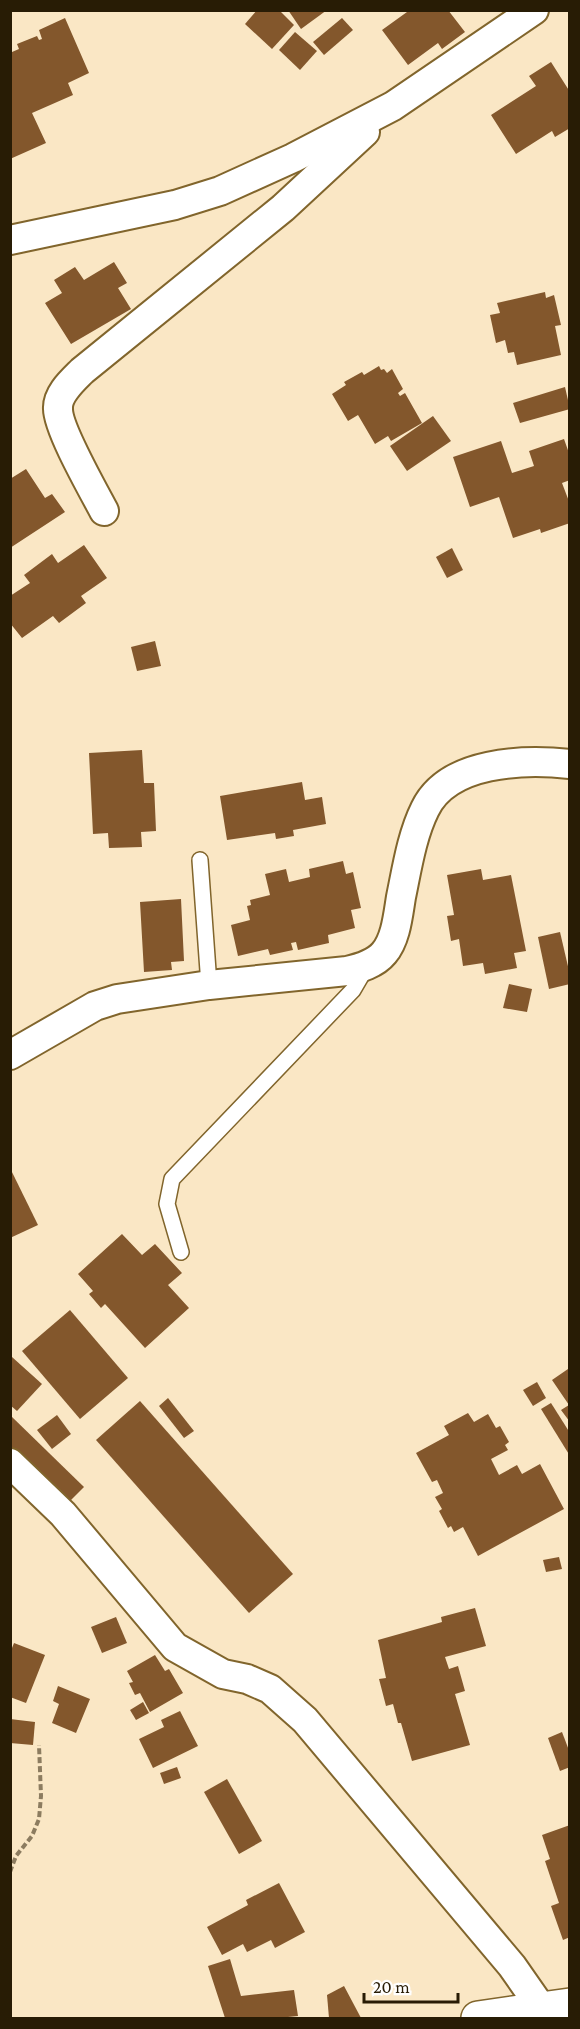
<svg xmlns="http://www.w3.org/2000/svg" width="580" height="2029" font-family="'Crimson Pro',serif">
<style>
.building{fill:#83572c}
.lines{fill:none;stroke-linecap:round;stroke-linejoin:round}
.service-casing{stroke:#81652c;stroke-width:18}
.minor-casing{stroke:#81652c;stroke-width:32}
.tertiary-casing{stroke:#81652c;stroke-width:36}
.path{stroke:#8c7c60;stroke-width:4;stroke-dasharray:6 3;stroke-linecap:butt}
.service{stroke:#fff;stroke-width:15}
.minor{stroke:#fff;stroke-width:28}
.tertiary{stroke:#fff;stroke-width:33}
</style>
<rect width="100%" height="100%" fill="#fae7c5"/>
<g class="building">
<path d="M257,10H279L294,25L272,49L245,24Z"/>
<path d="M288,10H327L301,29Z"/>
<path d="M406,10H448L465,32L442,49L438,43L408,65L382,30L407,12Z"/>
<path d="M65,18L89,73L68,83L73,95L32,113L46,143L10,159V48L12,52L19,49L17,44L37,36L39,40L42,39L39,30Z"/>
<path d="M342,18L353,30L324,55L313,42Z"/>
<path d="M295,32L317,51L300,70L279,50Z"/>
<path d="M551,62L570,92V128L555,137L552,131L516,154L491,115L536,86L529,76Z"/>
<path d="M114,262L127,283L118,288L131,309L71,344L45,303L62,293L54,280L75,267L84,280Z"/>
<path d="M545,292L546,298L554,295L561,325L555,326L561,355L517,365L514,352L508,353L505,340L496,343L490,315L500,313L497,303Z"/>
<path d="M379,366L381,370L384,369L387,373L392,369L403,389L398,393L400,396L405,393L422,423L391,441L388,436L375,444L358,415L348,421L332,394L346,385L344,382L362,372L364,375Z"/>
<path d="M565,387L570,409L520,423L513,403Z"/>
<path d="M433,416L451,441L407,471L390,446Z"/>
<path d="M564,439L570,456V480L562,483L570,504V523L541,533L540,529L513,538L499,497L470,507L453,457L501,441L512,473L534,466L529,451Z"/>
<path d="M26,469L45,498L52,494L65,512L10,548V479Z"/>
<path d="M84,545L107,578L81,596L86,603L59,623L53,616L22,638L10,623V596L30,583L24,575L52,554L58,563Z"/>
<path d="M452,548L463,570L447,578L436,557Z"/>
<path d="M155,641L161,666L137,671L131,647Z"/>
<path d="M142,750L144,783H154L156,831L141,832L142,847L109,848L108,833L93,834L89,753Z"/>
<path d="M302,782L305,800L322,797L326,824L293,830L294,836L276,839L275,833L227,840L220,796Z"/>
<path d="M343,861L346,874L353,872L361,908L351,910L355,928L328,935L329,943L298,950L296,942L291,943L293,950L270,955L268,949L238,956L231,925L250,920L247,906L251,905L250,900L270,895L265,874L286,869L289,882L310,877L309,869Z"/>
<path d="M481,869L483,880L511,875L526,951L514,953L517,968L485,974L483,963L463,966L459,939L451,941L447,916L454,915L447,875Z"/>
<path d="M181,899L184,961L171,962L172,970L144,972L140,902Z"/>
<path d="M560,932L570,975V984L549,989L538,937Z"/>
<path d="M509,984L532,989L527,1012L503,1008Z"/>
<path d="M10,1168L38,1225L10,1238Z"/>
<path d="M122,1234L142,1255L155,1244L182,1273L168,1285L189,1308L145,1348L105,1304L101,1308L89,1294L93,1291L78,1274Z"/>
<path d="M70,1310L128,1378L80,1419L22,1351Z"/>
<path d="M12,1357L42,1384L17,1411L10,1405V1359Z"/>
<path d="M568,1369L570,1372V1422L561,1410L569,1405L552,1380Z"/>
<path d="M537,1382L546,1398L533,1406L523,1390Z"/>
<path d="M168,1398L194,1431L184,1438L159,1406Z"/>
<path d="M140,1401L293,1574L249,1613L96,1440Z"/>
<path d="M551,1403L570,1433V1456L541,1409Z"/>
<path d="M468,1413L474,1422L488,1414L496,1428L500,1426L509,1442L505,1445L508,1450L491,1459L499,1475L517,1465L522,1474L540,1464L564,1509L478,1556L463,1527L454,1532L451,1526L448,1528L439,1511L442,1509L435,1497L443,1493L437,1480L432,1482L416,1453L449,1435L444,1426Z"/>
<path d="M10,1415L84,1487L66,1505L10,1451Z"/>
<path d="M57,1415L71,1434L52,1449L37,1430Z"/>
<path d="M559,1557L562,1569L546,1572L543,1560Z"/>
<path d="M475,1608L486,1646L445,1657L449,1669L458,1666L465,1691L455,1694L470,1745L412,1761L401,1723H398L393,1704L386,1706L379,1679L386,1678L378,1640L442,1622L441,1617Z"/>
<path d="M116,1617L127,1643L102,1653L91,1627Z"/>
<path d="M14,1643L45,1655L26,1703L10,1697V1653Z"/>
<path d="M155,1655L165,1671L169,1669L183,1693L150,1712L140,1693L135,1695L129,1683L133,1682L127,1671Z"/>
<path d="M58,1686L90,1699L76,1733L52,1723L59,1704L53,1701Z"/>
<path d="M143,1702L149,1713L136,1720L130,1710Z"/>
<path d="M180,1711L198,1746L153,1768L139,1739L164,1727L161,1720Z"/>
<path d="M10,1719L35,1722L33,1745L10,1743Z"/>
<path d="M562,1732L570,1753V1767L560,1771L548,1738Z"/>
<path d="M177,1767L181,1778L164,1784L160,1773Z"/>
<path d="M227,1779L262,1841L239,1854L204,1792Z"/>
<path d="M570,1825V1937L563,1940L551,1906L559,1903L545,1861L550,1859L542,1835Z"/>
<path d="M279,1883L305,1932L275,1948L271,1940L247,1952L243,1944L222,1955L207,1927L248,1905L246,1900Z"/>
<path d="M230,1959L241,1996L294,1990L298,2016L278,2018H225L208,1966Z"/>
<path d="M344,1986L361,2018H329L327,1995Z"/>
</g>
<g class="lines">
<defs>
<g id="service">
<path d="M200,860L209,985"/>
<path d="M181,1252L167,1204L172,1179L353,990L367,966"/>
</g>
<g id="minor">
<path d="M10,240L175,205L220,191L293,158L393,106L534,10"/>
<path d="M104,511C93,490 58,429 58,409C57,394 72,381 82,371L283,208L365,132"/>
<path d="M10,1055L95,1006L117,999L209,985L347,971C360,968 375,964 384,953C396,939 398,915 401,897C407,868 412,835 425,809C448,761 524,759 570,764"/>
<path d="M10,1463L63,1514L175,1647L223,1674L247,1679L270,1689L305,1720L512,1966L542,2009L545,2018"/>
</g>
<path id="tertiary" d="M478,2018L570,2005"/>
</defs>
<use href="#service" class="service-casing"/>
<use href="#minor" class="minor-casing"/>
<use href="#tertiary" class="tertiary-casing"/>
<path class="path" d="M10,1872L16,1856L32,1836L39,1819L41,1796L39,1745"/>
<use href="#service" class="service"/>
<use href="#minor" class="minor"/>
<use href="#tertiary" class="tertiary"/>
</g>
<rect width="580" height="2029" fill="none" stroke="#281c05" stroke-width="24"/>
<path d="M364 1993v9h94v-9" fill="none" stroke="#281c05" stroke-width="3"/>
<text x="373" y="1993" font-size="18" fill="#281c05" stroke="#ffffff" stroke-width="4.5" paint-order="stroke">20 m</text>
</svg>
